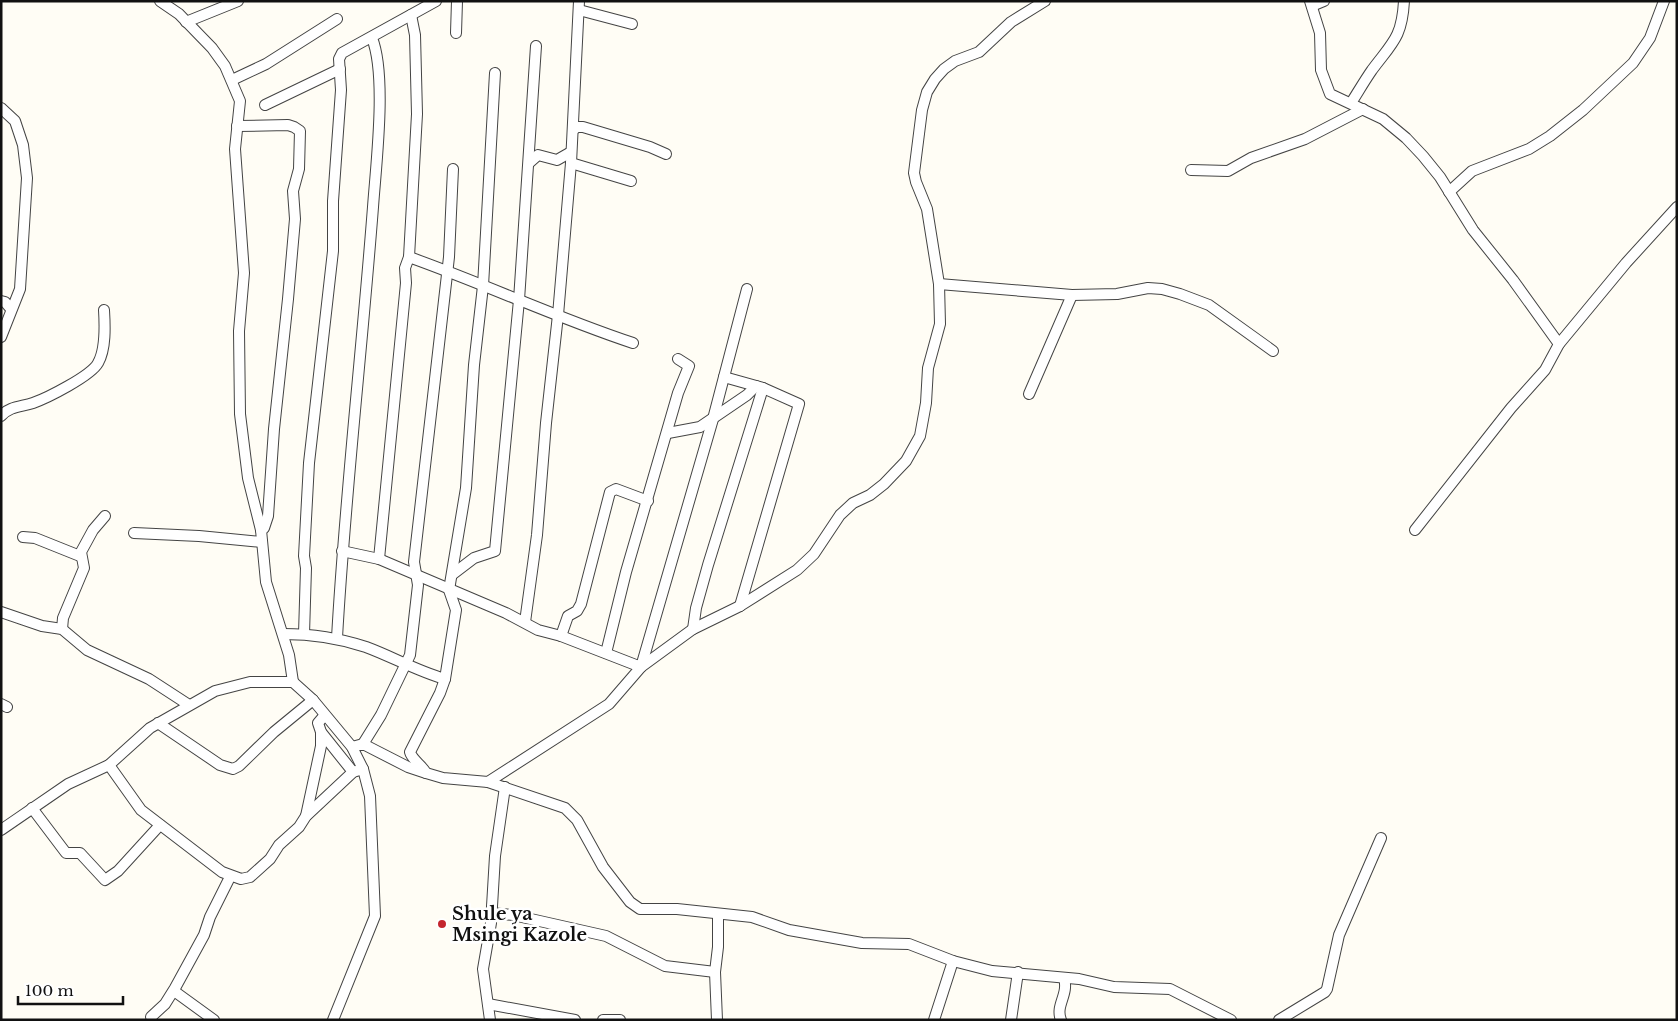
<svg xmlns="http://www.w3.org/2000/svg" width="1678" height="1021" font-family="'Libre Baskerville',serif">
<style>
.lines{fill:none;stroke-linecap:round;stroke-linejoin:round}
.minor-casing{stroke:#444;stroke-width:12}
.minor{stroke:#fff;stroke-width:10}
.poi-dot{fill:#c4262e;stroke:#fff;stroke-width:2}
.labels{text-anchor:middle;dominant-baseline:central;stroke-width:5;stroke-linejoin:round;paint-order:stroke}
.poi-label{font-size:18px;font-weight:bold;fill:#111;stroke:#fff;text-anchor:start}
</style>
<rect width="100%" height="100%" fill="#fffdf5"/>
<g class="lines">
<defs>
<g id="minor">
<path d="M160,1L179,14L212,48L225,66L240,101L235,149L244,273L239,331L240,414L248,478L261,530L266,582L289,655L293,682"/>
<path d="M1310,1L1320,33L1321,70L1330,94L1383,119L1406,138L1423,156L1440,177L1473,230L1513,280L1559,344"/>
<path d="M1312,6L1324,1"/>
<path d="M579,10L632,24"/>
<path d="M186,22L238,1"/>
<path d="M456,33L457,1"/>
<path d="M232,80L266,64L337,19"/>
<path d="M1351,103C1358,92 1365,80 1372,70C1392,43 1402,38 1404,1"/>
<path d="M265,105L340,69"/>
<path d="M1,108L15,121L23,145L27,178L20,289L1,337"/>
<path d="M237,126L288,125L294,127L300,131L299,169L293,191L295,219L288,299L274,429L268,516L264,528L261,530"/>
<path d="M573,130L577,127H583L650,147L666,154"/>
<path d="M529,163L538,155L557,160L571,152"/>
<path d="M571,163L631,181"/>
<path d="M1191,170L1228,171L1251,158L1305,139L1363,109"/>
<path d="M1449,192L1472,171L1529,149L1550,136L1583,110L1633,63L1650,38L1664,1"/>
<path d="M409,257C485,284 557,318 633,343"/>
<path d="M939,284L1072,295L1117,294L1148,288L1162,289L1180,294L1209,305L1273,351"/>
<path d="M1,301L5,302L11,309"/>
<path d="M724,377L763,388L799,404L740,606"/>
<path d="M1029,394L1072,295"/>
<path d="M1,416C10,406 21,407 33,403C47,398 91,376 98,363C106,349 105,326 104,310"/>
<path d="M668,433L700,427L747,395L756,386"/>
<path d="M1415,530L1511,408L1545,370L1559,344L1626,263L1677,207"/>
<path d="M134,533L199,536L262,542"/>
<path d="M23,537L35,538L80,556"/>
<path d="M342,551L379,559L506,613L538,630L561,636L641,667L713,419L747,289"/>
<path d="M379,559L406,283L405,268L409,257L417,114L415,35L411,15"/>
<path d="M453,574L474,558L495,551L519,300L536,46"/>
<path d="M1,612L42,626L62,629L87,650L149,679L189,705"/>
<path d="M525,622L537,535L546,423L558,315L571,163L579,1"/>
<path d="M62,629L63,618L84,568L81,552L93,530L105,516"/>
<path d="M693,629L696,608L708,565L763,388"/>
<path d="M283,634C312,634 339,638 366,647C393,657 417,671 445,679"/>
<path d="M304,634L306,568L304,556L309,463L333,251V201L341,90L339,59L342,53L436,1"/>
<path d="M561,636L568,616L577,611L581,604L610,492L616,489L648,501"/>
<path d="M337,638C345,494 362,351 373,207C376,164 387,76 372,38"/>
<path d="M606,653L626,572L678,393L689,366L678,359"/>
<path d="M1,704L7,707"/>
<path d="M324,716L318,723L321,732L353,772"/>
<path d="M158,723L220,765L233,769L239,766L274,732L313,700"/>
<path d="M363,744L381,715L410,655L418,585L414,562L449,257L453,169"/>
<path d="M352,747L363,744L408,767L426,773L443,778L488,782L565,808L577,820L603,867L630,902L640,909H677L752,917L789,930L862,943L909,944L953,961L992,971L1079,979L1114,987L1170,989L1231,1020"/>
<path d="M109,765L141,810L222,872L241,879L250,877L270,859L279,845L299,827L306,816L353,772L363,769"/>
<path d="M426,773C422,765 412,760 410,752L440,693L445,679L456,610L449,590L466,488L474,365L483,286L495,73"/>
<path d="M488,782L609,704L641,667L693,629L740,606L797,570L814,554L840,515L853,503L870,495L884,484L906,461L920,436L926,403L928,368L940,324L939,284L927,209L916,182L914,173L922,110L927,92L935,79L944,69L955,61L979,52L1011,22L1045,1"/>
<path d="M32,808L66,853H80L105,880L118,871L160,825"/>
<path d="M306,816L321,746V732"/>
<path d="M1,830L68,784L109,765L150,728L215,691L250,682H293L313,700L352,747L363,769L370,796L375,916L333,1020"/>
<path d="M491,913L513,915L606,936L665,966L715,972"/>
<path d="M174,991L214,1020"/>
<path d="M488,1004L575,1020"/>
<path d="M151,1017L165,1004L175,988L204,935L210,917L230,877"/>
<path d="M490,1020L483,969L491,923L495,856L505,787"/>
<path d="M603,1020H620"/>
<path d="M717,1020L715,972L718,947V915"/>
<path d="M934,1020L953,961"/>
<path d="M1011,1020L1018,972"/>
<path d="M1061,1020C1055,1005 1069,995 1064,978"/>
<path d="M1279,1020L1325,992L1327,989L1339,935L1381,838"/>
</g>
</defs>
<use href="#minor" class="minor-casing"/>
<use href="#minor" class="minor"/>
</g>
<circle class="poi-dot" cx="442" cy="924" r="5"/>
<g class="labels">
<g class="poi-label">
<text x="452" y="914">Shule ya<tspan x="452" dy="21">Msingi Kazole</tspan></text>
</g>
</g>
<rect width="1678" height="1021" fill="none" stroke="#111111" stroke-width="5"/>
<path d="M18 996v8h105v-8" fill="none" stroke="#111111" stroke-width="2.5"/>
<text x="25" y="996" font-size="15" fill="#111111" stroke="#ffffff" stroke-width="4" paint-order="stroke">100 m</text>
</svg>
